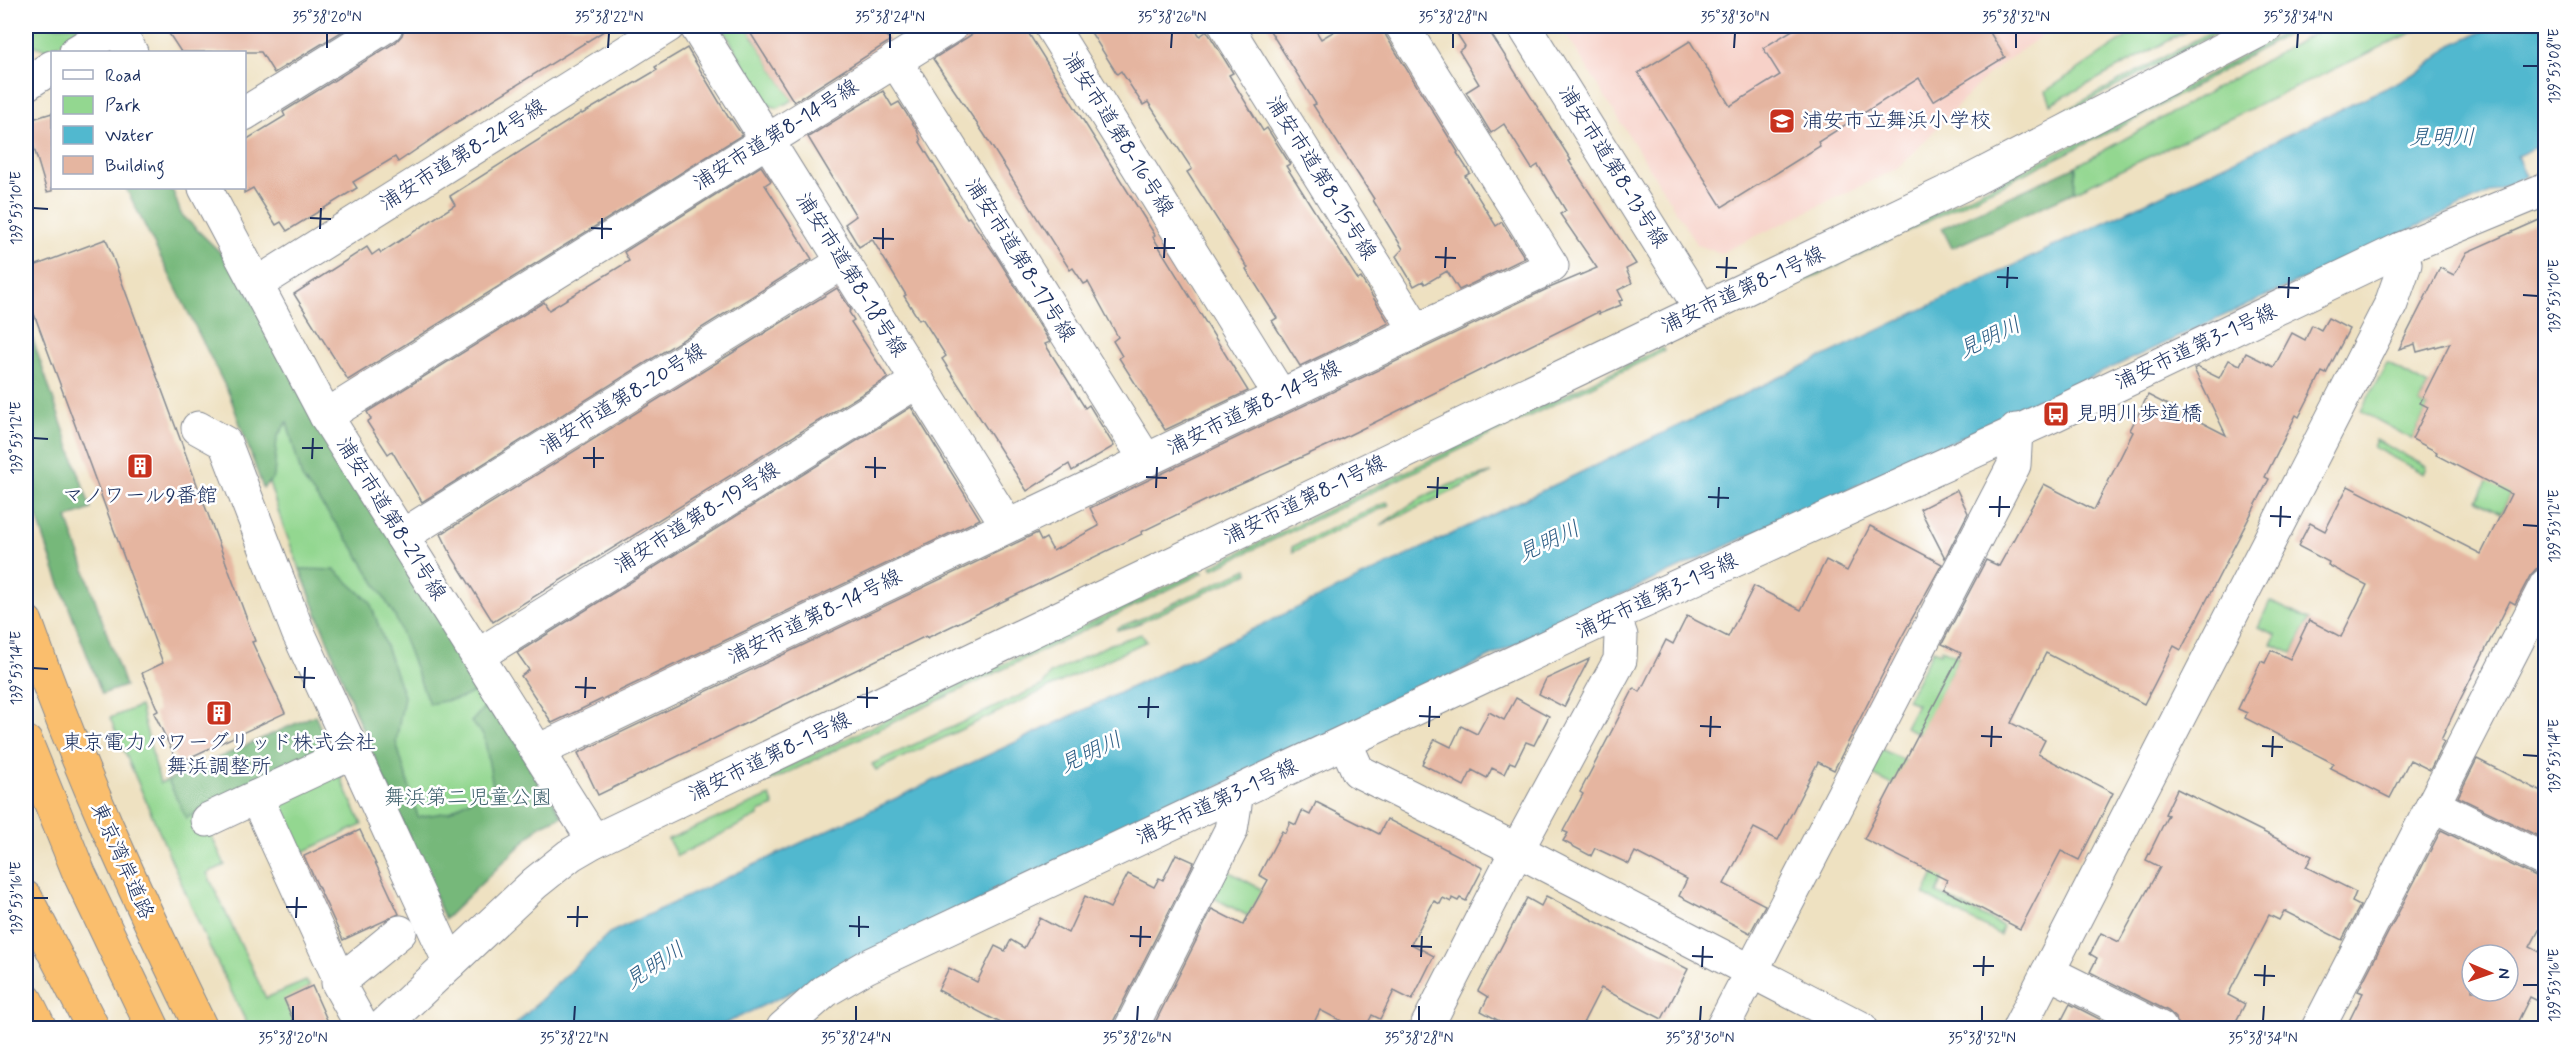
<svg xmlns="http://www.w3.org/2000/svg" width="2571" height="1054" font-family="Mynerve,'Klee One',sans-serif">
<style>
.built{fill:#f7d1c8}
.green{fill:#93d790;stroke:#578377;stroke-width:1.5}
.forest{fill:#76b87a;stroke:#48746c;stroke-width:1.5}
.water{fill:#51b8cf;stroke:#367496;stroke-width:1.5}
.building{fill:#e5b5a0;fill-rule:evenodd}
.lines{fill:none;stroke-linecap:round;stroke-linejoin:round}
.minor-casing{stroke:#848890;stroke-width:35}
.highway-casing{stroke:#848890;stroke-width:35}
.minor{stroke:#fff;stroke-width:33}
.highway{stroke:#fabe6d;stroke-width:33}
.ticks{fill:none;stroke:#1b2f5e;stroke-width:2}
.labels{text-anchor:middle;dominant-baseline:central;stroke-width:5;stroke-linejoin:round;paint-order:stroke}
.poi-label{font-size:21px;fill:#1b2f5e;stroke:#fff;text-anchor:start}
.street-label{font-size:21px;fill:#1b2f5e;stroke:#fff}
.park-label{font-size:21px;fill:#3f616d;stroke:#fff}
.water-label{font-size:22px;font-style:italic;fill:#2e5f86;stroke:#fff}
.neatline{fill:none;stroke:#1b2f5e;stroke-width:2}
.ticks-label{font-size:15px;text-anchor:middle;fill:#1b2f5e}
</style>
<rect width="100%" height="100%" fill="#fff"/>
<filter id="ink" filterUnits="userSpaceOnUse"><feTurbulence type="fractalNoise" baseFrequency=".0167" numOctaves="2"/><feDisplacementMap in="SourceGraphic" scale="12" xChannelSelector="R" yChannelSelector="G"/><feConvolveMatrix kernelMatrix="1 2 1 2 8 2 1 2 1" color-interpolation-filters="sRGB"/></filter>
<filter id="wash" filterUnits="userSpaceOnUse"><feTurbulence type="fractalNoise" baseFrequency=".008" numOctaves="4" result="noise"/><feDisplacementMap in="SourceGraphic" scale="24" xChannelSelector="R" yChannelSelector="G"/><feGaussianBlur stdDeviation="1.35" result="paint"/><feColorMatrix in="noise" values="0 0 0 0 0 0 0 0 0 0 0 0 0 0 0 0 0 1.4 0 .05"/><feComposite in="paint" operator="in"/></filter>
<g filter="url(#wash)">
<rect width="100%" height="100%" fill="#eee1c1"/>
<path class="built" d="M1561,26H2055L1988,74L1900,167L1721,253L1697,245Z"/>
<g class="green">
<path d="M29,26H86L50,51L32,45Z"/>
<path d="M722,26H746L793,100L778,108L765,104Z"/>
<path d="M2143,26H2196L2051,104L2046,91Z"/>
<path d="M2221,26H2229L2058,118L2057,115Z"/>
<path d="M2296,26H2302L2138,118L1767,300L1766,297L2137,114Z"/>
<path d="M2327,26H2426L2074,192L2076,166Z"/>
<path d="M226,247L562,816L541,825L445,919L358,719L282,523L215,312Z"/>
<path d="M1662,348L1664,351L1213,569L1211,566Z"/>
<path d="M2387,363L2428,386L2420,403L2428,407L2412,439L2361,411Z"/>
<path d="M2376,440L2427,467L2424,474L2373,447Z"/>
<path d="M2496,465L2519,478L2501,513L2477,500Z"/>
<path d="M1491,473L1381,525C1419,497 1444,483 1491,473Z"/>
<path d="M1387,502L1389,505L1293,552L1292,547Z"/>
<path d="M1247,569L1248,573L1133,626L1117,630V628L1142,618Z"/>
<path d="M1201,570L1203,573L775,779L770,780L768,776Z"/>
<path d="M2270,601L2309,620L2292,653L2271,644L2276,635L2258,627Z"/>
<path d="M1141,634L1147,641L876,770L872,764L1043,685L1050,674L1108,645Z"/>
<path d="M1942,649L1959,657L1920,734L1905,727L1917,704L1907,700L1933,650L1941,653Z"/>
<path d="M140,706L160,783L168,780L186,817L200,811L225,865L207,873L266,998L306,981L310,987L285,1000L297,1028H249L203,933L110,718Z"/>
<path d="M1881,749L1906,761L1893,785L1870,774Z"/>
<path d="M338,772L362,825L290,858L276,800Z"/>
<path d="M770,796L774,806L759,812L758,816L677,856L668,839Z"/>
<path d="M1945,851L1954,855L1937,893L2003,926L2000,935L1924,895Z"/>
<path d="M1226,870L1263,890L1248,916L1212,897Z"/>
</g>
<g class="forest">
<path d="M2076,166L2074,192L1952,248L1942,228Z"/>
<path d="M126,188H166L173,191L181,214L229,261L482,689L461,698L429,704L395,616L353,547L302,478L287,422L277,437L274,477L263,488L230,396Z"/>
<path d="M26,320L91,509L67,518L125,686L102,694L55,571L26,484Z"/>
<path d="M300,569L335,570L370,602L404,696L396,742L418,817L449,812L493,786L484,736L471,722L490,701L562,816L541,825L445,919L358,719Z"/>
<path d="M315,715L329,749L186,818L168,780Z"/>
</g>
<path class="water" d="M2494,26H2545V143L2517,156L2526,176L1577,615L716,1028H512L609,933L1052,725L2423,70L2451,45Z"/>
<g id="blocks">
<g class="building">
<path d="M164,26H351L274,73L261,52H181Z"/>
<path d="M405,26H612L454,124L398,162L395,157L353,182L357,188L287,231L281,222L276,225L253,188L244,193V141L285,116L283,112L396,42L402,35Z"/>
<path d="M746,26H880L890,41L794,102Z"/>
<path d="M985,26H1024L1155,235L1153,237L1248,391L1165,430L1119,358L1122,356L1113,341L1118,337L1088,282L1084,284L1073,268L1070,270L984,134L933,59Z"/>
<path d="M1087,26H1193L1200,36L1207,31L1233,73L1229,75L1263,131L1267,128L1290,164L1286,166L1358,280L1361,278L1389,323L1300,366L1272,321L1277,318L1246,269L1248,268L1187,172L1192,169L1148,102L1143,105L1121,71L1117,74Z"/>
<path d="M1267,26H1313L1321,39L1343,26H1383L1386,36L1458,152L1457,153L1470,173L1465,176L1496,226L1502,222L1525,258L1459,290L1447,271L1425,284L1423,281L1414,286L1396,256L1403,249L1373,200L1374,199L1313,105L1316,104Z"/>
<path d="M1452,26H1486L1571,160L1569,161L1636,264L1626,269L1632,283L1618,290L1623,300L1619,301L1621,305L1599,314L1598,312L1331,444L1219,494L1141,532L1142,534L927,638L926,636L598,795L578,753L1037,533L1041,541L1046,538L1053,551L1099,526L1090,508L1547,289L1597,268L1560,214L1566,211L1538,165L1532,169L1504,124L1491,133L1466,92L1479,84L1459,51L1465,46Z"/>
<path d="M1799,26H1986L2005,57L1933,101L1919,78L1818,142L1820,146L1722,207L1638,73L1690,41L1730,106L1780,75L1763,48Z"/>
<path d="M687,48L730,120L731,119L742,135L348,380L294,294L367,247L372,255L379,250L381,253L455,205L450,196L581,113L582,114L657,70L655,67Z"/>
<path d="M883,91L892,106L899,102L917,130L921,141L920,142L967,218L969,217L995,254L1050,342L1045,344L1085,408L1089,405L1114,446L1072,471L1069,464L1027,491L942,359L946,356L922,318L919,320L904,296L906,295L872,239L859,247L845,224L856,216L808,137Z"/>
<path d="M52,113V191L47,192L26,121Z"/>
<path d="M761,166L771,181L765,185L812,259L422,502L392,451L388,454L367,422L371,419L367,412L544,302L549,310L629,261L624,252Z"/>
<path d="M2546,217V513L2536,532L2546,537V566L2536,569L2530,576L2515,604L2510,601L2459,702L2441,740L2444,742L2430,770L2410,760L2390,798L2330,768L2333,763L2245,718L2247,713L2238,709L2261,661L2265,663L2271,650L2290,659L2309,620L2341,637L2367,585L2328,565L2329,562L2298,546L2310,523L2325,531L2348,486L2481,554L2511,494L2436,455L2437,452L2412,439L2428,407L2420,403L2450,343L2417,352L2415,344L2399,349L2440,268L2454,275L2467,252Z"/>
<path d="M106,239L255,641L252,642L285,713L178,763L154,713L158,711L142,673L163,663L26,292V269Z"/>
<path d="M837,288L851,310L849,312L854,320L851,322L888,378L493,622L453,558L441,534Z"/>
<path d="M2328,318L2349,329L2326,374L2322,372L2299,417L2296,415L2265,477L2269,479L2181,650L2174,646L2144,704L2046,653L2011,723L2045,740L2038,754L2113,793L2079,860L2061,851L2020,929L1943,889L1947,880L1864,839L1961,653L1942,644L1986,560L1999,566L2044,484L2094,510L2133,432L2130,430L2148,395L2226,435L2194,369L2197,367L2219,378L2229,360L2240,365L2246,353L2274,367L2292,333L2305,340L2312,325L2321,330Z"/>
<path d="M911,407L980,519L552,723L521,676L529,670L517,653Z"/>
<path d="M1957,490L1968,513L1945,558L1920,509Z"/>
<path d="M1870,526L1942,564L1899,642L1834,770L1818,762L1778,840L1754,828L1724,884L1765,905L1750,933L1679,896L1687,879L1635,852L1629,864L1595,848L1591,856L1563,841L1568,833L1563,831L1583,794L1580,792L1634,688L1640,692L1666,640L1673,644L1687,616L1728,637L1754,586L1801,610L1826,560L1847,571Z"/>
<path d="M1589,659L1564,707L1539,694L1546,679Z"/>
<path d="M1516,698L1549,716L1534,745L1526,742L1515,764L1510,762L1504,774L1492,768L1487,778L1472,770L1464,786L1422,764L1435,739L1451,747L1461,726L1477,734L1489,712L1504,720Z"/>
<path d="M2477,759L2546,794V840L2458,797Z"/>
<path d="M2177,789L2312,856L2306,867L2356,892L2352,902L2360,906L2342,940L2284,911L2279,920L2269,915L2228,995L2245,1004L2232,1029H2178L2176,1018L2168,1011L2090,972L2097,958L2090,954L2101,933L2119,942L2160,867L2146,860L2168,815L2165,814Z"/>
<path d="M1316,802L1379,834L1387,819L1483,868L1466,901L1460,898L1458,901L1452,898L1451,902L1443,898L1440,904L1434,901L1411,944L1434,956L1412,1000L1394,991L1380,1019L1372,1015L1365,1029H1357L1320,1010L1311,1029H1152L1212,909L1243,925L1268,880L1259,875L1282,831L1285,833L1290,822L1296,825L1302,811L1310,815Z"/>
<path d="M360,830L399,914L343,940L304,856Z"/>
<path d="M2441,830L2538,878L2546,879V917L2530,947L2546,955V1005L2530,997L2514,1029H2345L2363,993L2358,991ZM2472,955H2508V991H2472Z"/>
<path d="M1176,854L1194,862L1114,1020L1112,1029H1012L938,990L949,968L977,982L995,946L1005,951L1011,940L1024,948L1040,918L1068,933L1085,896L1110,908L1128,874L1154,887L1159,878L1163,880Z"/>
<path d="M1546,896L1688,969L1662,1019L1601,988L1580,1029H1514L1481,1011L1488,997L1478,991L1527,898L1541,906Z"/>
<path d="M312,986L328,1022L315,1029H297L284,999Z"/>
<path d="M2070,1004L2119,1029H2057Z"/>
</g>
</g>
</g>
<g filter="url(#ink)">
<use href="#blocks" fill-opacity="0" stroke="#848890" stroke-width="1.5"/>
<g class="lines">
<defs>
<g id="minor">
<path d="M696,26L1007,525"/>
<path d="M1051,26L1280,395"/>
<path d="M1226,26L1416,330"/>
<path d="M1524,26L1701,309"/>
<path d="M117,27L131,52"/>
<path d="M76,52L119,26"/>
<path d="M895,60L1146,460"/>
<path d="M26,84L52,67"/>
<path d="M244,114L386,26"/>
<path d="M205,188L326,416L594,841"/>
<path d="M257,284L668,26"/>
<path d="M326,416L951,26"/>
<path d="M198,428L225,443L298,632L450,963"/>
<path d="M402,536L843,262"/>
<path d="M477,656L918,381"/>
<path d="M1345,742L1358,771L1517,850L1861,1028"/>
<path d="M538,751L1552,266L1402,26"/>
<path d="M256,797L341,982"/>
<path d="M2433,805L2546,861"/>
<path d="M207,820L352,752"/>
<path d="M2048,972L2160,1028"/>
<path d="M363,1028L338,983L400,932"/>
<path d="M381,1028L535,883L570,855L594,841L1970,181L2268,26"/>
<path d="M783,1028L825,991L866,967L1614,615L2056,414L2401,249L2546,189"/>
<path d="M1131,1028L1231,830L1237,792"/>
<path d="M1426,1028L1517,850L1620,660L1621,636L1614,615"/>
<path d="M1722,1028L2014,465L2016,430"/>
<path d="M2019,1028L2391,304L2405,264L2401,249"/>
<path d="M2318,1028L2546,585"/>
</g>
<g id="highway">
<path d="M26,622C75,762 136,895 201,1028"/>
<path d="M26,742L79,873L153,1028"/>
<path d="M26,898L93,1028"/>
<path d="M26,1000L40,1028"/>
</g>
</defs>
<use href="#minor" class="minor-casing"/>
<use href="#highway" class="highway-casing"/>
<use href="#minor" class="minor"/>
<use href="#highway" class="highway"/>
</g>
</g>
<path class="ticks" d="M327,48V33M608,48L609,33M890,48V33M1171,48L1172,33M1453,48V33M1734,48L1735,33M2016,48V33M2297,48L2298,33M2523,66H2538M33,208L48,209M310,218L331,219M591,228L612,229M320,229L321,208M873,238L894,239M602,239V218M1154,248H1175M883,249V228M1435,257L1456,258M1164,258L1165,238M1716,267L1737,268M1445,268L1446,247M1997,277L2018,278M1726,278L1727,257M2278,287L2299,288M2007,288L2008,267M2523,295L2538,296M2288,298L2289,277M33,438L48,439M302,448H323M583,458H604M312,459L313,438M865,467L886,468M594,468V447M1146,477L1167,478M875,478V457M1427,487L1448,488M1156,488L1157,467M1708,497L1729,498M1437,498L1438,477M1989,507H2010M1718,508L1719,487M2270,516L2291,517M1999,517L2000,496M2523,525L2538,526M2280,527L2281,506M33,668L48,669M294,677L315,678M575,687L596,688M304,688L305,667M857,697L878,698M585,698L586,677M1138,707H1159M867,708V687M1419,716L1440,717M1148,718L1149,697M1700,726L1721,727M1429,727L1430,706M1981,736L2002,737M1710,737L1711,716M2262,746L2283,747M1991,747L1992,726M2523,755L2538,756M2272,757L2273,736M33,898H48M286,907H307M567,917H588M296,918L297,897M849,926L869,927M577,927L578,906M1130,936L1151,937M859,937V916M1411,946L1432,947M1140,947L1141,926M1692,956L1713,957M1421,957L1422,936M1973,966H1994M1702,967L1703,946M2254,975L2275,976M1983,976L1984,956M2523,985H2538M2264,986L2265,965M293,1021V1006M574,1021L575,1006M856,1021V1006M1137,1021L1138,1006M1419,1021V1006M1700,1021L1701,1006M1982,1021V1006M2263,1021L2264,1006"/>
<defs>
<symbol id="school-square" viewBox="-11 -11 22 22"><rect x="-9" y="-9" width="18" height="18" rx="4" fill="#c8321e" stroke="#fff"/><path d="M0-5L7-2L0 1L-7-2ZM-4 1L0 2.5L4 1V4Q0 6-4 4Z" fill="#fff"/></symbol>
<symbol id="bus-square" viewBox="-11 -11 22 22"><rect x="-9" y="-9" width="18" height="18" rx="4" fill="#c8321e" stroke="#fff"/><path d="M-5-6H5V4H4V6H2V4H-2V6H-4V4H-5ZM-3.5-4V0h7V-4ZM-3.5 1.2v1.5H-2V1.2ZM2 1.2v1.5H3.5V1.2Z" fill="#fff"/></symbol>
<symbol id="building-square" viewBox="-11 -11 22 22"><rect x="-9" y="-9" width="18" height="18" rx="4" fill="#c8321e" stroke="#fff"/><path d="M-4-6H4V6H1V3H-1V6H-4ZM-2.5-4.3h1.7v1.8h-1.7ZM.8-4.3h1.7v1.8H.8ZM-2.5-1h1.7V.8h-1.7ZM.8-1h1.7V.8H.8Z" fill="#fff"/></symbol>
</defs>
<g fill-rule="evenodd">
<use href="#school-square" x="1767" y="106" width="30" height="30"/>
<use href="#bus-square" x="2041" y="399" width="30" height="30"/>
<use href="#building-square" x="125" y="451" width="30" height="30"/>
<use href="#building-square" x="204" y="698" width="30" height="30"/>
</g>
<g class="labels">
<g class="poi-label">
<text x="1802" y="121">浦安市立舞浜小学校</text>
<text x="2076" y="414">見明川歩道橋</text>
<text x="140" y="496" text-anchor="middle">マノワール9番館</text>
<text x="219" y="743" text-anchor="middle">東京電力パワーグリッド株式会社<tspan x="219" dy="24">舞浜調整所</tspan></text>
</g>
<g class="street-label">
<text transform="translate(1118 134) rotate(58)">浦安市道第8-16号線</text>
<text transform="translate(776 135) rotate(-32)">浦安市道第8-14号線</text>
<text transform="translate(463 155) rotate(-32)">浦安市道第8-24号線</text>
<text transform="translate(1613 167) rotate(58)">浦安市道第8-13号線</text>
<text transform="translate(1321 178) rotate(58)">浦安市道第8-15号線</text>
<text transform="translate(1020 260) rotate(58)">浦安市道第8-17号線</text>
<text transform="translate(851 275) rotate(58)">浦安市道第8-18号線</text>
<text transform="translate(1743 290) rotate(-25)">浦安市道第8-1号線</text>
<text transform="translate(2196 347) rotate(-25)">浦安市道第3-1号線</text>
<text transform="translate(623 399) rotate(-32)">浦安市道第8-20号線</text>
<text transform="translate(1254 408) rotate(-26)">浦安市道第8-14号線</text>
<text transform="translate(1305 500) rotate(-26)">浦安市道第8-1号線</text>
<text transform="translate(697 518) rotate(-32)">浦安市道第8-19号線</text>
<text transform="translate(391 519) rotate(58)">浦安市道第8-21号線</text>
<text transform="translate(1657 596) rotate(-25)">浦安市道第3-1号線</text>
<text transform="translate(815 617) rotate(-26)">浦安市道第8-14号線</text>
<text transform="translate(770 757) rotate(-26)">浦安市道第8-1号線</text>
<text transform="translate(1217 802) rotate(-25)">浦安市道第3-1号線</text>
<text transform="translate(122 861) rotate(66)">東京湾岸道路</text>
</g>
<g class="park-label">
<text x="468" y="798">舞浜第二児童公園</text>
</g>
<g class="water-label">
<text x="2442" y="138">見明川</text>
<text transform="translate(1990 338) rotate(-25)">見明川</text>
<text transform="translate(1549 542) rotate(-25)">見明川</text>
<text transform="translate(1091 753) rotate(-25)">見明川</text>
<text transform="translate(655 966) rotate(-33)">見明川</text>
</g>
</g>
<rect width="2571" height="1054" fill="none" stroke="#fff" stroke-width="66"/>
<rect x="51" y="51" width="195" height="138" fill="#ffffff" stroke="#a4acbf" stroke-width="1.5"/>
<rect x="63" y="70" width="30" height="9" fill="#ffffff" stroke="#a4acbf" stroke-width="1.5"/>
<text x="105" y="81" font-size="18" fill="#1b2f5e">Road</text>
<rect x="63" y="96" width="30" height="18" fill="#93d790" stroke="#a4acbf" stroke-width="1.5"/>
<text x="105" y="111" font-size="18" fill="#1b2f5e">Park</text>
<rect x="63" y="126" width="30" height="18" fill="#51b8cf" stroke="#a4acbf" stroke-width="1.5"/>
<text x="105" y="141" font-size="18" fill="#1b2f5e">Water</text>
<rect x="63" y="156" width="30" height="18" fill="#e5b5a0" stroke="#a4acbf" stroke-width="1.5"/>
<text x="105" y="171" font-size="18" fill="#1b2f5e">Building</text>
<g transform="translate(2490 973) rotate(92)"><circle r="28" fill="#ffffff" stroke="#a4acbf" stroke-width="1.5"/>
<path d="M0-4.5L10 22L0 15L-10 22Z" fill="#c8321e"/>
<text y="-9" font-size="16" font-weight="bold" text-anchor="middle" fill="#1b2f5e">N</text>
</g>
<rect x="33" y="33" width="2505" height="988" class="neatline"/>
<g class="ticks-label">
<text x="327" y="22">35°38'20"N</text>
<text x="609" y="22">35°38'22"N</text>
<text x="890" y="22">35°38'24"N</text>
<text x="1172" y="22">35°38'26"N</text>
<text x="1453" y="22">35°38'28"N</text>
<text x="1735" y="22">35°38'30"N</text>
<text x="2016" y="22">35°38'32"N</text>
<text x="2298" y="22">35°38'34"N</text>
<text transform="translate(2554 66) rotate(-90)" y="5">139°53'08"E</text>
<text transform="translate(16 208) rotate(-90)" y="5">139°53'10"E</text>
<text transform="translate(2554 296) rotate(-90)" y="5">139°53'10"E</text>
<text transform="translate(16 438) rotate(-90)" y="5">139°53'12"E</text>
<text transform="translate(2554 526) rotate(-90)" y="5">139°53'12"E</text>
<text transform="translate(16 668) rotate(-90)" y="5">139°53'14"E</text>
<text transform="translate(2554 756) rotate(-90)" y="5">139°53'14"E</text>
<text transform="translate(16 898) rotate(-90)" y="5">139°53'16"E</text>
<text transform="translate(2554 985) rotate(-90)" y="5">139°53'16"E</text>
<text x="293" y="1043">35°38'20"N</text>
<text x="574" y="1043">35°38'22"N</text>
<text x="856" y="1043">35°38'24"N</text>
<text x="1137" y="1043">35°38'26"N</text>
<text x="1419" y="1043">35°38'28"N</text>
<text x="1700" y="1043">35°38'30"N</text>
<text x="1982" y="1043">35°38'32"N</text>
<text x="2263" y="1043">35°38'34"N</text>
</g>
</svg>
